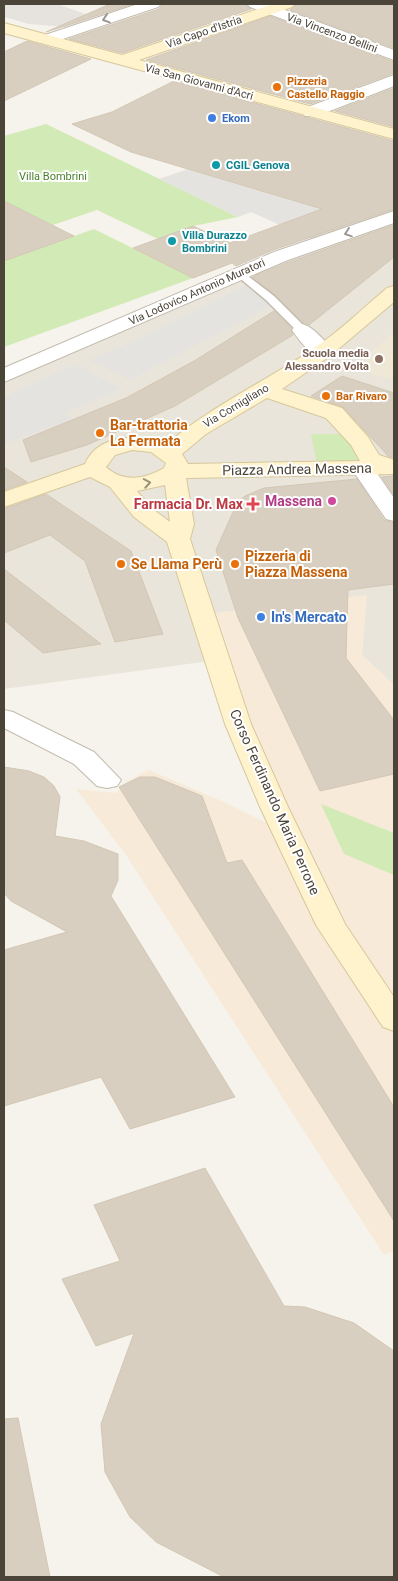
<svg xmlns="http://www.w3.org/2000/svg" width="398" height="1581" font-family="Roboto,sans-serif">
<style>
.residential{fill:#eae5da}
.commercial{fill:#f7ead8}
.industrial{fill:#e6e2dd}
.education{fill:#efe8d6}
.green{fill:#d2eab5}
.parking{fill:#e5e3e0}
.building{fill:#d8cfc1;stroke:#d3c7b4}
.lines{fill:none;stroke-linecap:round;stroke-linejoin:round}
.lane-casing{stroke:#c2bbae;stroke-width:3}
.street-casing{stroke:#c2bbae;stroke-width:2}
.secondary-casing{stroke:#d6c79b;stroke-width:2}
.lane{fill:#fff;fill-rule:evenodd}
.street{fill:#fff;fill-rule:evenodd}
.secondary{fill:#fff3cd;fill-rule:evenodd}
.oneway{stroke:#9c9892}
.oneway2{stroke:#9c937c}
.food-dot{fill:#e8710a;stroke:#fff;stroke-width:2}
.shop-dot{fill:#3f7fe0;stroke:#fff;stroke-width:2}
.culture-dot{fill:#0f9aa8;stroke:#fff;stroke-width:2}
.education-dot{fill:#8d6e63;stroke:#fff;stroke-width:2}
.hotel-dot{fill:#d1479c;stroke:#fff;stroke-width:2}
.health-dot{fill:#e0444e;stroke:#fff;stroke-width:2}
.labels{text-anchor:middle;dominant-baseline:central;stroke-width:4;stroke-linejoin:round;paint-order:stroke}
.far-street-label{font-size:11px;fill:#4b4439;stroke:#fff}
.far-food-label{font-size:11px;font-weight:bold;fill:#c56008;stroke:#fff;text-anchor:start}
.far-shop-label{font-size:11px;font-weight:bold;fill:#366cbe;stroke:#fff;text-anchor:start}
.far-culture-label{font-size:11px;font-weight:bold;fill:#0d838f;stroke:#fff;text-anchor:start}
.far-park-label{font-size:11px;fill:#4a7f2a;stroke:#fff}
.far-education-label{font-size:11px;font-weight:bold;fill:#785e54;stroke:#fff;text-anchor:end}
.food-label{font-size:14px;font-weight:bold;fill:#c56008;stroke:#fff;text-anchor:start}
.street-label{font-size:14px;fill:#4b4439;stroke:#fff}
.hotel-label{font-size:14px;font-weight:bold;fill:#b23c85;stroke:#fff;text-anchor:end}
.health-label{font-size:14px;font-weight:bold;fill:#be3a42;stroke:#fff;text-anchor:end}
.shop-label{font-size:14px;font-weight:bold;fill:#366cbe;stroke:#fff;text-anchor:start}
</style>
<rect width="100%" height="100%" fill="#f6f3ec"/>
<path class="residential" d="M394,220V685L362,655L366,595L210,661L4,689V379L320,244Z"/>
<path class="commercial" d="M367,595L362,655L394,685V1251L384,1255L126,855L76,789L116,793L127,781L149,770L224,802L283,831L205,614Z"/>
<path class="industrial" d="M4,4H57L94,17L66,27L29,24L4,17Z"/>
<path class="education" d="M394,332V380L349,368L369,354Z"/>
<g class="green">
<path d="M46,124L238,217L193,226L158,239L97,210L53,225L16,207L4,211V136Z"/>
<path d="M94,229L193,278L4,347V261Z"/>
<path d="M311,434H344L363,464L317,465Z"/>
<path d="M321,804L394,833V875L344,854Z"/>
</g>
<g class="parking">
<path d="M188,169L338,214L386,178L394,182V213L311,239L251,212L238,217L159,179Z"/>
<path d="M246,285L259,291L270,306L130,380L89,360L134,341Z"/>
<path d="M75,364L122,389L64,413L74,419L4,444V397Z"/>
</g>
<g class="building">
<path d="M110,4H133L46,32Z"/>
<path d="M163,4H245L251,9L122,53L69,39L159,9Z"/>
<path d="M297,4H394V48L290,10Z"/>
<path d="M270,16L394,62V73L310,104L146,60Z"/>
<path d="M27,41L91,59L4,101V52Z"/>
<path d="M174,81L394,141V209L273,250L236,266L232,263L193,278L133,248L193,226L230,243L322,209L131,152L72,124L112,112Z"/>
<path d="M394,88V127L335,111Z"/>
<path d="M4,201L74,236L4,261Z"/>
<path d="M394,225V257L309,325L303,322L275,295L253,277L289,262Z"/>
<path d="M274,311L291,328L293,335L175,406L87,445L31,462L23,440L126,398L194,361Z"/>
<path d="M342,376L394,393V458L388,456L343,407L311,396Z"/>
<path d="M4,467L27,482L4,490Z"/>
<path d="M394,476V495L382,477Z"/>
<path d="M357,479L384,520L394,523V584L348,590L346,658L394,720V774L320,791L238,618L216,550L237,503L245,496L264,488Z"/>
<path d="M46,494L131,551L163,634L115,642L85,561L50,535L4,553V509Z"/>
<path d="M4,569L101,644L43,653L4,620Z"/>
<path d="M4,767L29,771L44,777L54,786L60,797L55,836L84,841L118,854V880L111,896L235,1097L130,1129L101,1077L4,1106V950L67,932L11,901L4,893Z"/>
<path d="M140,777H155L202,796L227,863L242,860L394,1107V1221L119,787Z"/>
<path d="M205,1168L284,1306L305,1307L354,1323L394,1351V1577H224L156,1542L130,1517L105,1472L101,1424L134,1333L96,1346L62,1279L120,1261L94,1205Z"/>
<path d="M18,1418L50,1577H4V1419Z"/>
</g>
<g class="lines">
<defs>
<path id="lane" d="M240,270L274,296L306,328V332H298L266,300L236,275L235,273Z"/>
<g id="street">
<path d="M138,4H161L158,7L54,42L48,44L40,39L42,36Z"/>
<path d="M247,4H269L394,50V60L250,7Z"/>
<path d="M394,75V86L317,116H305L302,112L305,108Z"/>
<path d="M394,211V223L288,260L4,382V368L274,252Z"/>
<path d="M302,324C314,327 326,342 333,352L330,356C314,361 301,343 292,330L295,326Z"/>
<path d="M362,461L370,463L394,498V521L386,519L351,468L354,463Z"/>
<path d="M4,710L13,712L94,752L121,780L117,786L107,788L97,786L74,764L4,728Z"/>
</g>
<g id="secondary">
<path d="M273,4H295L292,7L139,60L394,129V139L4,33V23L122,55Z"/>
<path d="M394,286V302L330,356L282,389L342,408L368,437L379,455L394,460V474L186,478L194,524L190,539L251,724L288,807L345,924L394,997V1031L383,1027L316,925L260,807L225,724L167,542L134,517L110,487L90,477L4,507V492L85,464C99,432 140,435 168,443C210,407 266,381 313,349C339,332 363,308 387,288ZM267,398L326,418L351,445L360,461L188,464L182,454L206,434ZM132,450L151,452L166,463L164,468C145,479 123,483 106,467L115,455ZM165,485L170,522L150,507L137,491Z"/>
</g>
</defs>
<use href="#lane" class="lane-casing"/>
<use href="#street" class="street-casing"/>
<use href="#secondary" class="secondary-casing"/>
<use href="#lane" class="lane"/>
<use href="#street" class="street"/>
<use href="#secondary" class="secondary"/>
</g>
<defs><path id="oneway-chevron" d="M-2-3.5L2.5 0L-2 3.5" fill="none" stroke-width="1.6" stroke-linecap="round" stroke-linejoin="round" transform="scale(1.25)"/></defs>
<g class="oneway">
<use href="#oneway-chevron" transform="translate(106 19) rotate(162)"/>
<use href="#oneway-chevron" transform="translate(348 233) rotate(161)"/>
</g>
<use class="oneway2" href="#oneway-chevron" transform="translate(147 483) rotate(-10)"/>
<g class="food-dot">
<circle cx="277" cy="87" r="5"/>
<circle cx="326" cy="396" r="5"/>
<circle cx="100" cy="433" r="5"/>
<circle cx="121" cy="564" r="5"/>
<circle cx="235" cy="564" r="5"/>
</g>
<g class="shop-dot">
<circle cx="212" cy="118" r="5"/>
<circle cx="261" cy="617" r="5"/>
</g>
<g class="culture-dot">
<circle cx="216" cy="165" r="5"/>
<circle cx="172" cy="241" r="5"/>
</g>
<circle class="education-dot" cx="379" cy="359" r="5"/>
<circle class="hotel-dot" cx="332" cy="501" r="5"/>
<path class="health-dot" d="M250.5 496.5h5v5h5v5h-5v5h-5v-5h-5v-5h5z"/>
<g class="labels">
<g class="far-street-label">
<text transform="translate(204 32) rotate(-19)">Via Capo d'Istria</text>
<text transform="translate(332 33) rotate(20)">Via Vincenzo Bellini</text>
<text transform="translate(199 82) rotate(15)">Via San Giovanni d'Acri</text>
<text transform="translate(197 292) rotate(-24)">Via Lodovico Antonio Muratori</text>
<text transform="translate(236 406) rotate(-31)">Via Cornigliano</text>
</g>
<g class="far-food-label">
<text x="287" y="81">Pizzeria<tspan x="287" dy="13">Castello Raggio</tspan></text>
<text x="336" y="396">Bar Rivaro</text>
</g>
<g class="far-shop-label">
<text x="222" y="118">Ekom</text>
</g>
<g class="far-culture-label">
<text x="226" y="165">CGIL Genova</text>
<text x="182" y="235">Villa Durazzo<tspan x="182" dy="13">Bombrini</tspan></text>
</g>
<g class="far-park-label">
<text x="53" y="176">Villa Bombrini</text>
</g>
<g class="far-education-label">
<text x="369" y="353">Scuola media<tspan x="369" dy="13">Alessandro Volta</tspan></text>
</g>
<g class="food-label">
<text x="110" y="425">Bar-trattoria<tspan x="110" dy="16">La Fermata</tspan></text>
<text x="245" y="556">Pizzeria di<tspan x="245" dy="16">Piazza Massena</tspan></text>
<text x="131" y="564">Se Llama Perù</text>
</g>
<g class="street-label">
<text transform="translate(297 469) rotate(-1)">Piazza Andrea Massena</text>
<text transform="translate(275 802) rotate(66)">Corso Ferdinando Maria Perrone</text>
</g>
<g class="hotel-label">
<text x="322" y="501">Massena</text>
</g>
<g class="health-label">
<text x="243" y="504">Farmacia Dr. Max</text>
</g>
<g class="shop-label">
<text x="271" y="617">In's Mercato</text>
</g>
</g>
<rect width="398" height="1581" fill="none" stroke="#4b4439" stroke-width="10"/>
</svg>
